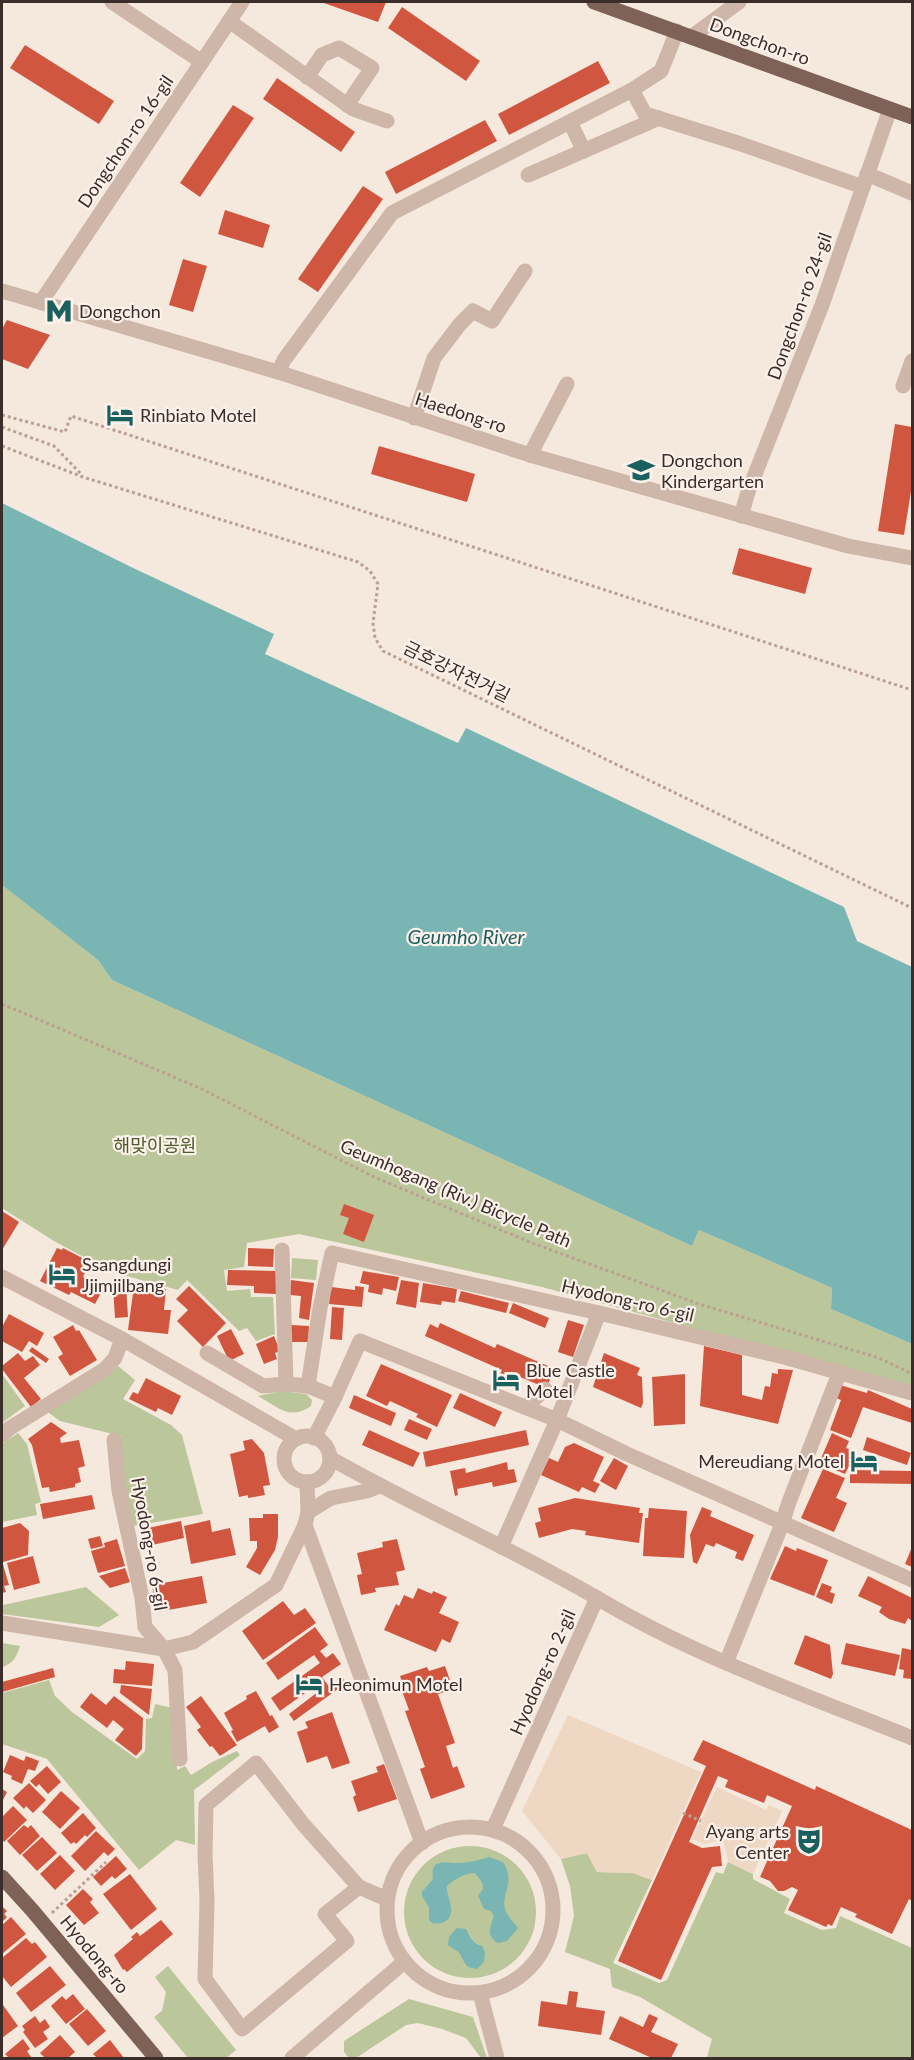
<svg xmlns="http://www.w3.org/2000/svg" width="914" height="2060" font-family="Lato,'Noto Sans KR',sans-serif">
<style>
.green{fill:#bbc69b}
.plaza{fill:#eed7c3}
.water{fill:#79b5b2}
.building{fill:#d1563f}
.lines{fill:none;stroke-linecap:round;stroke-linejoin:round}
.path{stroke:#bba092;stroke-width:3;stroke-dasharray:3 3;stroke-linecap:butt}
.minor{stroke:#ceb6a8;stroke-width:15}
.major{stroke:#7e6258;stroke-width:15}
.labels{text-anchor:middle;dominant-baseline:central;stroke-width:4.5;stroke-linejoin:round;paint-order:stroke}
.street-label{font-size:18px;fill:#3b2d29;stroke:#fcf2eb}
.poi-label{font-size:18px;fill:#3b2d29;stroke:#fcf2eb;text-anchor:start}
.park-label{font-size:18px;fill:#4d5b2a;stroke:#fcf2eb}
.water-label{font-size:20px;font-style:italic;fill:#1a605f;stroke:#fcf2eb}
</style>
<rect width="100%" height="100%" fill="#f5e8dd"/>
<g class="green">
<path d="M2,885L98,960L112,980L692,1246L699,1230L832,1288L831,1309L912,1344V1390L777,1351L542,1287L299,1234L247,1243L244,1267L224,1270L227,1291L250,1289L251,1297H273L275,1334L256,1341L247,1328L239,1331L187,1280L178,1290L112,1272L54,1241L2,1208Z"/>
<path d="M292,1258L318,1260L316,1280L291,1278Z"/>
<path d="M118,1366L135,1380L123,1399L171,1425L182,1435L203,1514L133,1526L121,1475V1436L60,1421L45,1410L105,1377Z"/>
<path d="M2,1374L25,1406L2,1423Z"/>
<path d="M282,1391L306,1394L312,1400L311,1406C289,1421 278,1407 258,1396Z"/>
<path d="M18,1433L27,1444L41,1502L35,1504L37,1515L2,1522V1444Z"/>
<path d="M86,1587L119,1615L99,1627L2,1614L3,1605Z"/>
<path d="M2,1643L20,1646C17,1656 13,1664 2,1667Z"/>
<path d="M49,1680L55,1696L72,1712L137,1759L145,1751L146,1719L152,1718L155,1704L173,1708L177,1770L185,1766L191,1775L214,1761L237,1751L240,1755L194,1790L195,1845L176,1840L139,1870L47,1759L2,1744V1693Z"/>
<circle cx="470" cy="1912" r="66"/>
<path d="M587,1853L597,1872L633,1873L652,1880L613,1963L659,1983L667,1980L716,1872L723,1874L728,1862L753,1874V1879L790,1899L784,1913L822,1930L836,1928L840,1916L912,1948V2058H707L712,2039L640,1997L612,1987L610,1969L565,1952L574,1916L570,1886L561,1859Z"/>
<path d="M168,1966L236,2050L226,2058H188L154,2017L162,2011L166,1992L155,1977Z"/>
<path d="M409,1999L473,2017L487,2058H481L466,2038L442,2029L418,2023L406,2025L356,2058H349L344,2052V2041Z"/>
</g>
<g class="plaza">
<path d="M568,1715L701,1772L652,1880L633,1873L597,1872L587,1853L561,1859L522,1811Z"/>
<path d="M717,1787L766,1810L769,1805L782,1811L753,1874L728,1862L723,1840L703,1844L692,1839Z"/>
</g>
<g class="water">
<path d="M2,503L131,567L274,634L265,654L458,743L466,728L844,907L857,941L912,967V1344L831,1309L832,1288L699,1230L692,1246L112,980L98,960L2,885Z"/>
<path d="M489,1857L503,1862C517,1884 499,1894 506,1912C509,1918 514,1923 518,1928L507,1941L498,1943C486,1936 490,1927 494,1916L491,1911L484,1909L478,1896L483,1889L482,1882L475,1873C463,1874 456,1878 447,1886C446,1897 457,1912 447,1920C442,1924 439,1924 432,1923L429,1920V1907L422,1896V1892L433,1879C429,1856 448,1864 459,1863C469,1863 479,1860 489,1857Z"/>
<path d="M457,1928L466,1929C470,1936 472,1944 482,1946L485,1952L484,1962L477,1969C464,1967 466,1964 460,1954C457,1950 451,1948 448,1945L449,1937Z"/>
</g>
<g class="building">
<path d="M321,2H386L378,22Z"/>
<path d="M402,7L480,61L466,81L388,28Z"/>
<path d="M25,45L114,101L99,124L10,68Z"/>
<path d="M598,61L610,83L509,135L498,114Z"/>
<path d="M277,78L355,132L341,152L263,99Z"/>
<path d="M233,105L254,118L200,197L180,183Z"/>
<path d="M485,120L497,141L396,194L385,172Z"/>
<path d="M363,186L383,199L318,292L298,279Z"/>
<path d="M225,210L270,225L263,248L218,234Z"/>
<path d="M183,259L207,266L193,312L169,305Z"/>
<path d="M7,320L50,335L28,369L2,359V329Z"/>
<path d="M895,424L912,427V485L904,535L878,531Z"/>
<path d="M379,446L475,474L467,502L371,474Z"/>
<path d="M739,548L812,568L805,594L732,574Z"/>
<path d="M344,1204L374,1215L364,1242L343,1234L349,1218L340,1215Z"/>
<path d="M2,1211L19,1222L2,1250Z"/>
<path d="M57,1248L62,1250L63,1248L90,1262L83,1277L104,1287L95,1304L71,1292L69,1295L40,1281Z"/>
<path d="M248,1248L274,1249L273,1267L248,1266Z"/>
<path d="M228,1270L276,1271V1294L254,1293V1286L227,1285Z"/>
<path d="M363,1271L399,1277L396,1291L383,1288L382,1295L368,1292L369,1285L360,1283Z"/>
<path d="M291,1280L314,1283L309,1320L299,1318L301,1296L290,1295Z"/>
<path d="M401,1280L419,1283L416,1308L396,1304Z"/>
<path d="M423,1283L457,1289L455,1303L442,1301L441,1305L420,1302Z"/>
<path d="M126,1285L128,1317L115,1318L113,1286Z"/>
<path d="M134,1286L166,1289L164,1310H171L168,1334L128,1330Z"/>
<path d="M189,1286L226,1323L203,1347L177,1321L188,1310L176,1299Z"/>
<path d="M355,1286L364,1287L362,1307L329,1304L331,1287L355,1290Z"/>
<path d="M461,1291L509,1303L506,1313L458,1301Z"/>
<path d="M513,1303L549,1318L545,1328L509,1313Z"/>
<path d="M332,1307L344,1308L342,1340L330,1339Z"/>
<path d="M9,1314L44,1333L37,1346L29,1341L22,1352L2,1341V1327Z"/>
<path d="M568,1320L584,1325L573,1357L558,1352Z"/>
<path d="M440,1323L495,1348L497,1344L555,1369L546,1388L511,1373L506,1384L497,1380L502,1370L425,1336L430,1324L438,1328Z"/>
<path d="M73,1325L76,1331L79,1330L97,1360L70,1376L58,1357L63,1354L53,1337Z"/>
<path d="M291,1325L309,1326L308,1342H290Z"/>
<path d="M231,1329L244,1354L229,1361L217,1336Z"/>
<path d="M274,1336L280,1351L275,1353L277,1359L264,1364L256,1344Z"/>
<path d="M704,1346L742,1355V1395L762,1400L765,1386L770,1387L772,1373L778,1374V1369L793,1370L778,1424L700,1406Z"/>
<path d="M32,1347L49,1359L46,1363L29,1351Z"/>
<path d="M18,1353L25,1361L33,1356L40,1365L24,1378L41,1399L31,1407L2,1369V1366Z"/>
<path d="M604,1353L640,1368L637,1375L642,1377L643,1403L641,1408L593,1387Z"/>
<path d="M381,1364L452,1395L437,1427L416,1417L418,1414L390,1401L387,1406L366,1396Z"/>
<path d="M685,1374V1424L654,1426L652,1377Z"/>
<path d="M146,1378L181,1396L172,1415L158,1408L156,1412L129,1399L133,1392L138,1394Z"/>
<path d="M840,1385L867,1393L868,1390L912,1409V1423L863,1407L851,1438L830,1430L841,1400L836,1398Z"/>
<path d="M460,1393L502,1412L495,1427L453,1408Z"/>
<path d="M354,1395L396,1413L391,1426L349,1408Z"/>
<path d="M409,1419L432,1429L427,1440L404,1430Z"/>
<path d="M51,1422L67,1433L60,1438L61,1443L79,1440L85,1466L78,1468L81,1482L75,1484V1487L50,1492L49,1487L42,1488L32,1445L28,1439Z"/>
<path d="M369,1430L420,1453L413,1467L362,1445Z"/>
<path d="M526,1430L529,1445L426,1467L423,1452Z"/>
<path d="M832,1433L849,1441L846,1448L852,1450L849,1457L853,1458L845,1474L819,1463Z"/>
<path d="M867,1437L911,1453L907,1465L863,1450Z"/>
<path d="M252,1439L264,1453L270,1485L263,1486L265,1495L248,1498V1495L239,1497L230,1454L245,1450L243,1441Z"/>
<path d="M574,1443L604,1457L593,1481L600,1484L595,1493L582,1487L579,1492L541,1475L549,1458L558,1462L565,1447Z"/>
<path d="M614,1458L628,1466L616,1490L600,1481Z"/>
<path d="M507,1462L508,1470L514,1469L517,1482L493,1487L492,1482L457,1489L458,1495L455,1496L450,1471L465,1468L466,1473Z"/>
<path d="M823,1469L845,1478L836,1498L847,1503L834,1532L801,1518Z"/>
<path d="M850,1470L912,1471V1484L850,1483Z"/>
<path d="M92,1495L95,1509L43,1519L40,1504Z"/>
<path d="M575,1498L640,1508L639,1513H643L639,1543L585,1535L586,1531L572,1529L539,1538L535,1523L541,1521L538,1508Z"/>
<path d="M702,1507L712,1511L710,1516L754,1535L743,1561L735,1558L737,1552L716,1543L714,1547L706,1544L697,1564L693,1562L690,1535Z"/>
<path d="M649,1508L687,1511L684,1558L643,1556L645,1518H648Z"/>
<path d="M263,1514H278V1537L275,1550L260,1575L246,1567L257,1548V1541H250L249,1518H263Z"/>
<path d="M210,1520L212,1532L230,1528L236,1555L191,1564L184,1526Z"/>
<path d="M181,1521L184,1538L152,1545L148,1528Z"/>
<path d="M20,1523L29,1531L28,1555L3,1562L2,1528Z"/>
<path d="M100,1536L103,1546L91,1549L88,1539Z"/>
<path d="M117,1539L125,1566L98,1573L91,1551L105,1547L104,1543Z"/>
<path d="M397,1539L405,1570L396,1572L399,1585L375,1588L376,1592L361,1595L357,1575L362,1574L357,1553L383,1547L382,1542Z"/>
<path d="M785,1546L796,1551L797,1548L828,1560L814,1596L770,1579Z"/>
<path d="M912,1547V1567L905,1564Z"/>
<path d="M33,1556L40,1583L14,1590L7,1563Z"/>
<path d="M2,1561L9,1585L4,1586L6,1592L2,1593Z"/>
<path d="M125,1568L130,1582L110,1588L99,1576Z"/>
<path d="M202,1576L207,1603L157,1612L152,1585Z"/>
<path d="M868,1576L912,1598V1621L908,1618L905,1624L889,1619L879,1612L882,1607L858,1596Z"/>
<path d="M822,1583L832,1587L830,1592L835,1594L832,1604L816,1597Z"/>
<path d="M418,1588L432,1594L433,1591L447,1597L439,1613L459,1622L450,1643L442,1639L436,1652L384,1630L396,1604L399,1606L404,1595L413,1599Z"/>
<path d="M283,1601L294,1615L305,1608L316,1623L263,1660L242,1631Z"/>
<path d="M315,1627L328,1645L320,1651L326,1658L333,1653L341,1664L322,1677L330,1688L343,1678L346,1683L294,1721L289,1714L323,1688L319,1683L280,1711L271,1698L320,1663L314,1655L278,1680L266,1663Z"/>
<path d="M805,1635L830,1645L833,1674L831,1679L794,1664Z"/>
<path d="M846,1643L900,1655L895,1676L841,1664Z"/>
<path d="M902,1648L912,1650V1679L903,1678L904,1670L899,1669Z"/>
<path d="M126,1661L154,1664L152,1686L113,1683L114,1669L125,1670Z"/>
<path d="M445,1666L453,1689L438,1694L455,1743L446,1746L453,1768L457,1766L465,1787L431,1799L420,1769L425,1767L405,1711L409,1710L402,1691L405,1690L400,1676L427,1667L429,1671Z"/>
<path d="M53,1668L55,1677L2,1692V1682Z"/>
<path d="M121,1685L152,1689L149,1715L120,1693Z"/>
<path d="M256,1691L270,1716L272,1715L279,1727L269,1733L265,1726L237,1742L231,1731L233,1730L224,1713L247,1699L246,1696Z"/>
<path d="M91,1693L106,1705L114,1696L143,1718L142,1749L136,1756L115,1740L124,1729L113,1720L107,1728L80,1707Z"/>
<path d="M201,1696L237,1745L220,1756L212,1746L210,1747L197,1730L201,1727L186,1707Z"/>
<path d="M332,1712L350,1763L332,1769L327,1756L307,1763L297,1732L308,1728L305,1722Z"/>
<path d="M703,1740L815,1790L816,1786L912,1830V1901L909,1899L892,1934L855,1917L857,1914L841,1907L832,1926L828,1924L826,1927L788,1910L798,1890L792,1887L784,1891H778L770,1881L760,1877L792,1806L767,1795L764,1803L725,1787L728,1780L718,1776L689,1842L702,1848L720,1846L722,1866L712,1867L661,1980L618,1961L706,1766L693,1760Z"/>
<path d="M10,1755L24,1761L26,1756L39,1761L35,1771L28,1769L22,1784L11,1779L12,1776L3,1772Z"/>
<path d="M384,1764L397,1799L358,1812L353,1797L356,1795L351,1781L378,1772L376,1767Z"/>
<path d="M47,1766L61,1782L48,1794L39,1784L36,1787L30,1781Z"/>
<path d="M29,1783L46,1800L33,1813L26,1806L24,1809L13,1798Z"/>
<path d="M2,1789L7,1792L2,1802Z"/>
<path d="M61,1791L80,1808L60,1829L42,1812Z"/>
<path d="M13,1806L27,1820L4,1842L2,1839V1817Z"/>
<path d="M83,1813L96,1828L87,1837L85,1835L76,1844L74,1842L71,1844L61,1833Z"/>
<path d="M24,1825L28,1828L31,1825L40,1836L20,1855L7,1841Z"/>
<path d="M96,1831L115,1849L108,1856L104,1852L85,1871L71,1856Z"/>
<path d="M42,1837L57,1853L37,1871L22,1855Z"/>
<path d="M60,1855L75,1871L55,1890L40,1874Z"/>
<path d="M116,1856L127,1869L115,1879L112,1876L101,1886L93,1877Z"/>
<path d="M130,1874L157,1909L131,1930L103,1894Z"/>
<path d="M83,1889L93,1899L90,1902L99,1913L84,1925L66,1905Z"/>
<path d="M2,1906L7,1911L4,1914L7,1917L2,1922Z"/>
<path d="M11,1917L26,1934L2,1954V1925Z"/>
<path d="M161,1920L173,1934L127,1972L124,1969L123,1970L114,1955L133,1939L131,1937L137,1932L140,1936Z"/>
<path d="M26,1938L32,1944L35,1942L47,1957L11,1987L2,1976V1958Z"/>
<path d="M50,1966L66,1985L31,2012L16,1993Z"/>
<path d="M569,1991L578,1992L576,2007L605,2011L601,2035L538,2026L541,2001L567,2005Z"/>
<path d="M73,1994L85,2009L66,2024L51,2006L62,1996L66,2000Z"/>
<path d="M3,2005L18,2026L2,2038V2006Z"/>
<path d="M87,2009L106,2031L88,2046L69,2024Z"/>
<path d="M649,2014L658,2018L651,2032L678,2044L671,2058H652L609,2039L620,2016L643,2027Z"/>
<path d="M35,2016L40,2023L45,2019L50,2027L43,2032L48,2039L35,2048L23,2032L25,2030L22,2026Z"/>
<path d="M60,2035L75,2052L68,2058H45L40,2053Z"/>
<path d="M23,2039L30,2049L27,2051L31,2057L9,2058L5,2054Z"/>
<path d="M110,2040L124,2058H97L93,2054Z"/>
</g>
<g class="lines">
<g class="path">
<path d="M2,415L65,432L71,416L912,690"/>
<path d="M2,427L54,446L82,475"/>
<path d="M2,446L83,477L358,562L370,571L378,584L373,623L375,638L383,651L912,908"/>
<path d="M2,1004L202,1089L374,1177L532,1243L699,1304L879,1358L912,1374"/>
<path d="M683,1813L701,1821"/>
<path d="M52,1913L106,1862"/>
</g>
<g class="minor">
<path d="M112,2L202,62"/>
<path d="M229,21L353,109L387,121"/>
<path d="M691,37L739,2"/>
<path d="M307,77L322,55L339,48L372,68L347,105"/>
<path d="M632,90L661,71L677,31"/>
<path d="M570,122L584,151"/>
<path d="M867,174L912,193"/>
<path d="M528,175L659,118"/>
<path d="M2,291L278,372L530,455L848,546L912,558"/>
<path d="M41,302L242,2"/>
<path d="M278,372L284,360L392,213L632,90L645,114L741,144L863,187"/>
<path d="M903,386L912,361"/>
<path d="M414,418L434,358L460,324L473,311L492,321L525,271"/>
<path d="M530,455L567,384"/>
<path d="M741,516L748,492L822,305L890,109"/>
<path d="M282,1250L286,1384"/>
<path d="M2,1277L122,1339L296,1439"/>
<path d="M207,1353L263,1386L286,1384L308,1386L335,1397"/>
<path d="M308,1386L320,1308L332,1253L599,1313L784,1357L912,1393"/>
<path d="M526,1407L545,1389"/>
<path d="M2,1435L10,1428L105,1369L115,1358L122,1339"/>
<circle cx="307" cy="1459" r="23"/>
<path d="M314,1438L335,1397L360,1341L557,1420L627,1454L912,1580"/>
<path d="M114,1440L119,1491L142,1598L145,1627L164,1649L175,1670L180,1759"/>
<path d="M330,1458C417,1508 510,1547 597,1598"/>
<path d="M308,1512L331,1498L367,1491L379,1486"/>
<path d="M305,1525L422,1843"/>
<path d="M501,1547L557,1420L599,1313"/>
<path d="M2,1623L164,1649L193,1642L276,1585L305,1525L308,1512L307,1482"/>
<path d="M726,1663L782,1524L789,1502L840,1371"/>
<circle cx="470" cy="1910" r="83"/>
<path d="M493,1829L597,1598C696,1657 806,1695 912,1738"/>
<path d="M359,1887L325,1914L347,1941L242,2029L205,1979L207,1901L205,1854L206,1805L256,1763L303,1824L359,1887L387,1899"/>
<path d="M480,1993L497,2058"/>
<path d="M292,2058L404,1962"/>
</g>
<g class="major">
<path d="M594,2L912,117"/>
<path d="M2,1877L32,1910L156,2058"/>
</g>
</g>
<defs>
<symbol id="metro-bare" viewBox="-9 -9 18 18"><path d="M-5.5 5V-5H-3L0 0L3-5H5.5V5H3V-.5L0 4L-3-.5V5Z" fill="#1a605f" stroke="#fcf2eb" stroke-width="2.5" paint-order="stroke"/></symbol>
<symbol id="hotel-bare" viewBox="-9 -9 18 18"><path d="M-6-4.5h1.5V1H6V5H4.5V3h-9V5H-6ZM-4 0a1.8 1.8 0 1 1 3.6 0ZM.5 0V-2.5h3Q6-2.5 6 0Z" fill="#1a605f" stroke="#fcf2eb" stroke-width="2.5" paint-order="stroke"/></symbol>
<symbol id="school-bare" viewBox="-9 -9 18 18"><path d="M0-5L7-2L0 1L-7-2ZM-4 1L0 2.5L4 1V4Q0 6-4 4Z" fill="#1a605f" stroke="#fcf2eb" stroke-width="2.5" paint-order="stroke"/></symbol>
<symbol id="theatre-bare" viewBox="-9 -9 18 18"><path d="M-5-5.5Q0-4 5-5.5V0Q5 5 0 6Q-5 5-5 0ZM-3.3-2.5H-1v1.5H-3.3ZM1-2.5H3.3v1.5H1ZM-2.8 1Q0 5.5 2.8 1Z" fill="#1a605f" stroke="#fcf2eb" stroke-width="2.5" paint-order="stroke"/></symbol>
</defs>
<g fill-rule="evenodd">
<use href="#metro-bare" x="40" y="292" width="38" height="38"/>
<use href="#hotel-bare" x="101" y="396" width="38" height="38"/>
<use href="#school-bare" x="622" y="451" width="38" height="38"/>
<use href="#hotel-bare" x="43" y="1255" width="38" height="38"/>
<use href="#hotel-bare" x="487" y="1361" width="38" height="38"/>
<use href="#hotel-bare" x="845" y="1442" width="38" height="38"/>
<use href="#hotel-bare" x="290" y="1665" width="38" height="38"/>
<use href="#theatre-bare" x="790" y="1822" width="38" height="38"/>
</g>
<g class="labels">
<g class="street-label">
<text transform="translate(760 41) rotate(20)">Dongchon-ro</text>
<text transform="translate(125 141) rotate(-56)">Dongchon-ro 16-gil</text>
<text transform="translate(799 306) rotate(-70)">Dongchon-ro 24-gil</text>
<text transform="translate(461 412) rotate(18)">Haedong-ro</text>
<text transform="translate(457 671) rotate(26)">금호강자전거길</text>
<text transform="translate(456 1193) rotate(23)">Geumhogang (Riv.) Bicycle Path</text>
<text transform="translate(628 1300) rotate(13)">Hyodong-ro 6-gil</text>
<text transform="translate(150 1544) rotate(80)">Hyodong-ro 6-gil</text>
<text transform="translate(542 1672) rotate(-66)">Hyodong-ro 2-gil</text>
<text transform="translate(95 1954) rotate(50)">Hyodong-ro</text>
</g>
<g class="poi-label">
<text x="79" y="311">Dongchon</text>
<text x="140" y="415">Rinbiato Motel</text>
<text x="661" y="460">Dongchon<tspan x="661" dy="21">Kindergarten</tspan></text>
<text x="82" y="1264">Ssangdungi<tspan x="82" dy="21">Jjimjilbang</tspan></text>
<text x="526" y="1370">Blue Castle<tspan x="526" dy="21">Motel</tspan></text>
<text x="844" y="1461" text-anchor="end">Mereudiang Motel</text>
<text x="329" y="1684">Heonimun Motel</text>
<text x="789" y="1831" text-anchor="end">Ayang arts<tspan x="789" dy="21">Center</tspan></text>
</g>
<g class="park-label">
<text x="155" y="1145">해맞이공원</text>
</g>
<g class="water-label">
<text x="466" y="936">Geumho River</text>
</g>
</g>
<rect width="914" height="2060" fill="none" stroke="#3b2d29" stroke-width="6"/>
</svg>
